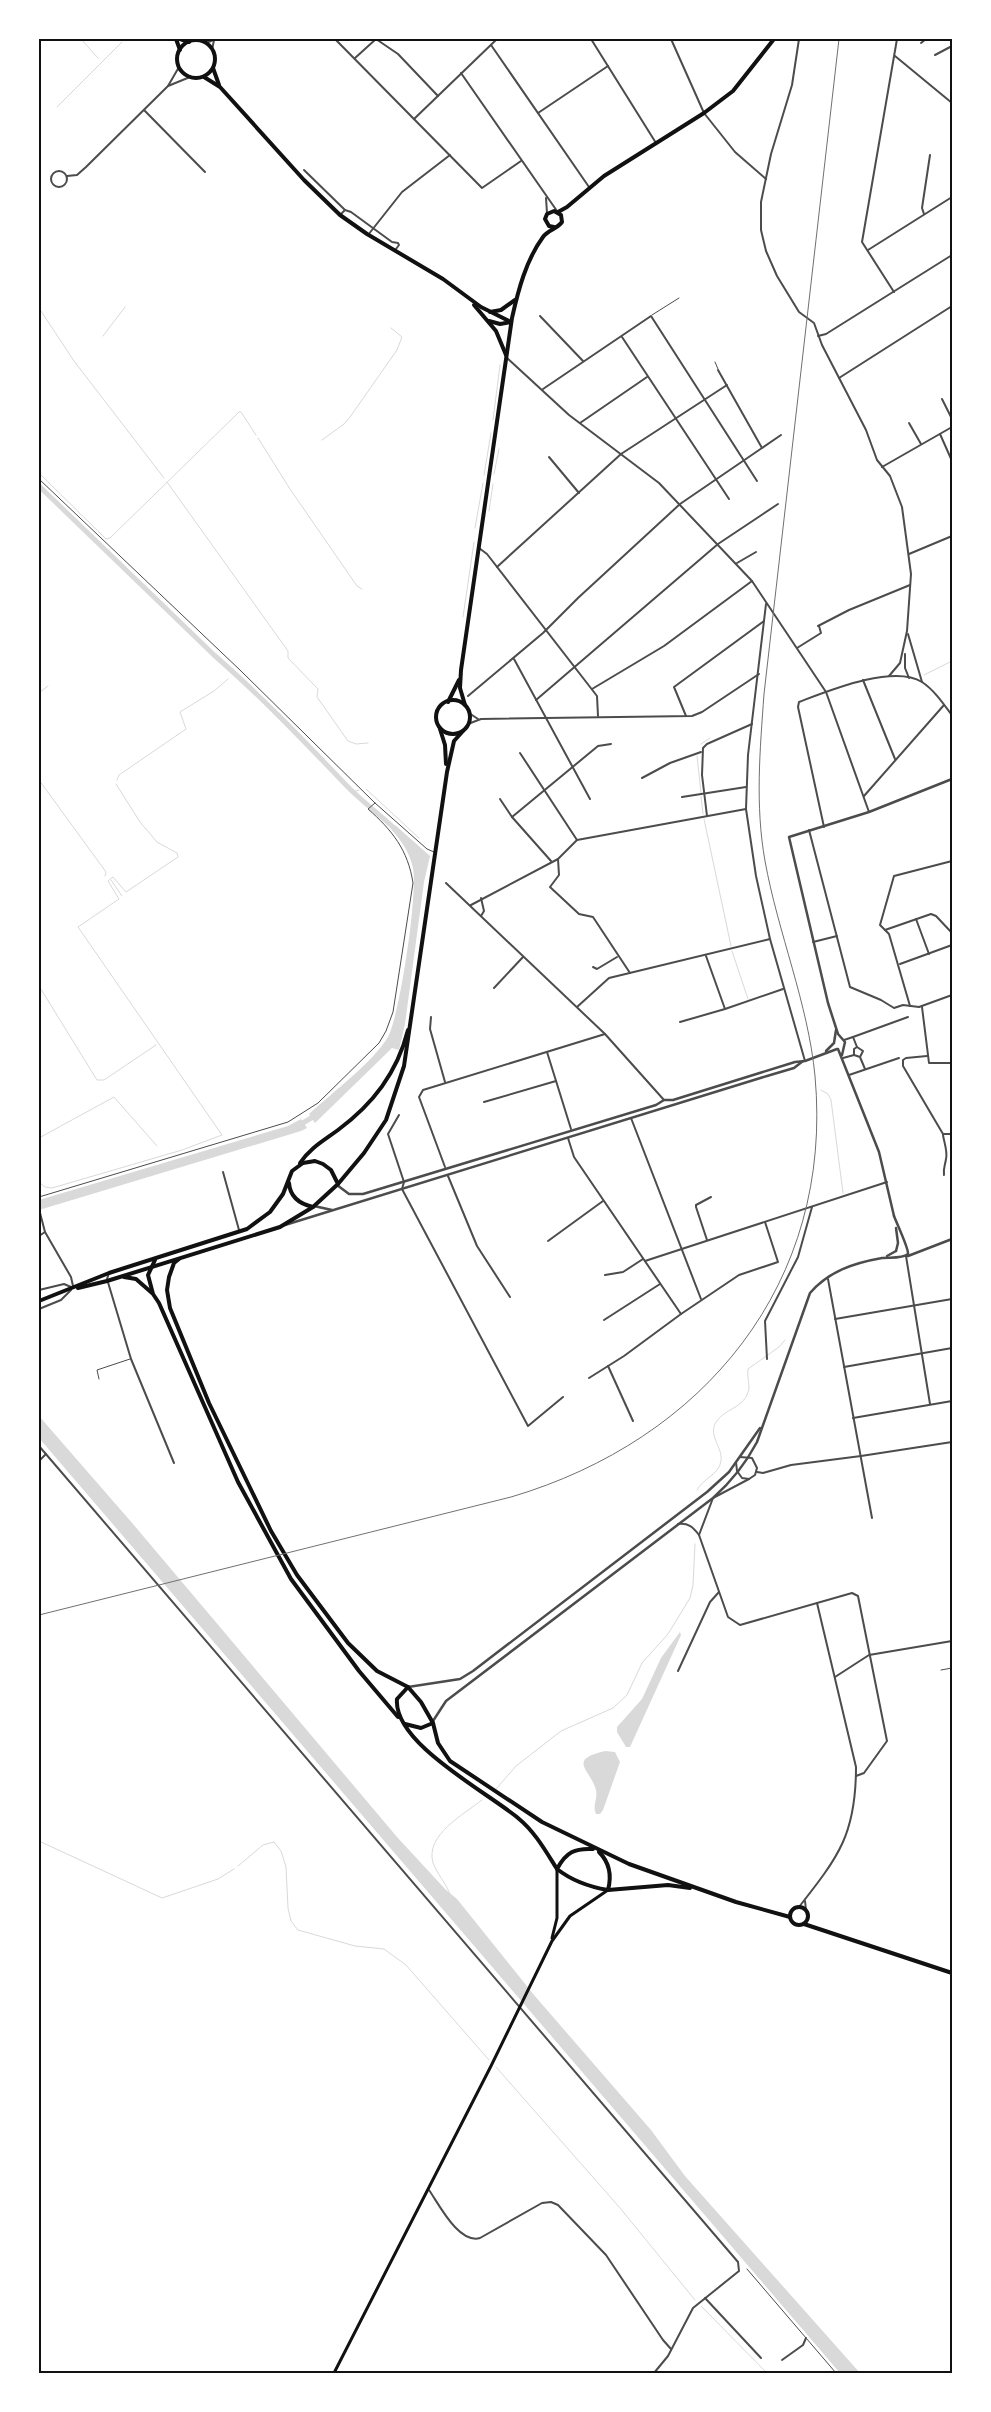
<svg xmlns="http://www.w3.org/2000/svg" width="991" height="2412" font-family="Overpass,sans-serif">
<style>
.water{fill:#d9d9d9}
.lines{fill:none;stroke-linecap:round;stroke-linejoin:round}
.stream{stroke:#d9d9d9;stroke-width:1}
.canal{stroke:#d9d9d9;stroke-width:5}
.service{stroke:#4c4c4c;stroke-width:1}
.pedestrian{stroke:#4c4c4c;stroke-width:2}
.minor{stroke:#4c4c4c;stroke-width:2}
.tertiary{stroke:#4c4c4c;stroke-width:2.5}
.secondary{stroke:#111;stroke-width:3}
.primary{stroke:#111;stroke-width:4}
.rail{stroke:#707070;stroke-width:1}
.neatline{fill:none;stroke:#111;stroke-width:2}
</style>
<rect width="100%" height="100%" fill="#fff"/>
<g class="water">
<path d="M395,825L430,856L424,882L405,1024L399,1050L392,1048L315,1123L309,1114C332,1093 373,1062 388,1037C400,1014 418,894 413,868C410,853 401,840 391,829Z"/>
<path d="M301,1119L307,1128L301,1131L39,1210V1200L288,1126Z"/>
<path d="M39,1416L133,1524L397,1837L446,1890L457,1899L534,1995L651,2130L685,2176L860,2373H840L39,1438Z"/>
<path d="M680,1632L681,1635L630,1747H626L617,1732V1727L642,1699L661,1658Z"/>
<path d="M605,1751L615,1752L620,1762L603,1810L600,1814H596C592,1806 598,1799 596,1790C591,1770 566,1760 605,1751Z"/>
</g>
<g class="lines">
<g class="stream">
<path d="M81,39L98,58"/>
<path d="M57,107L122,42"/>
<path d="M39,308L74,361L164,478"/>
<path d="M103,336L125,307"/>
<path d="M493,420L500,365"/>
<path d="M258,438L290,489L357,586L362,589"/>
<path d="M322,440L344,424L350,417L397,350L402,337L391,328"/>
<path d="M39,473L106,539L110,538L239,412H241L256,435"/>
<path d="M494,474L499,449"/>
<path d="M484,475L491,433"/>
<path d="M167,482L288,651V658L318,689L317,697L348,741L356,744L368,743"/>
<path d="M489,511L493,484"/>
<path d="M475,528L483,483"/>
<path d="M463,617L474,542"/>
<path d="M924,675L952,661"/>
<path d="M39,693L48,686"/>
<path d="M701,744L710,738"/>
<path d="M697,756L701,793"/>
<path d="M39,780L106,872L105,876"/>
<path d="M117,780L119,775L186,729L180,712L214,691L228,679"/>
<path d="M366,789L419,838"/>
<path d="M353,792L359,790"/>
<path d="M701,796L703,814"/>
<path d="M704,819L731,946"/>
<path d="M111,880L122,896"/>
<path d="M732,951L748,999"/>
<path d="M39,986L97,1080H104L156,1045"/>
<path d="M821,1090L828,1094L831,1100L843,1193"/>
<path d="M39,1138L114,1097L157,1146"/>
<path d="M40,1183L45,1187L52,1188L182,1150L222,1135L78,927L119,899L108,881L113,877L126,892L178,857L177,853L157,842L140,822L116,784"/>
<path d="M697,1490C703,1478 719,1475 721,1461C723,1448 709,1437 715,1424C723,1408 746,1409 749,1388C749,1382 747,1376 748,1369L779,1347L785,1340"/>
<path d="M496,1789L516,1766L561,1731L613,1708L627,1695L642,1663L668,1634L690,1598L693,1585L695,1544"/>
<path d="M39,1841L162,1898L218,1879L234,1869"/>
<path d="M238,1866L263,1845L274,1842L281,1851L286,1867L288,1908L291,1921L298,1930L355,1946L384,1949L406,1965L489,2060"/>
<path d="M450,1894C446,1883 437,1874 433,1863C425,1835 463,1815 482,1800"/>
<path d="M496,2067L620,2208L695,2300"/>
<path d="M701,2306L767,2373"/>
</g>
<g class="canal">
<path d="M39,486L214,655C261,696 303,740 346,785C361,801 381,815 397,831"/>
<path d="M298,1126L316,1115"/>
</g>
<g class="service">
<path d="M652,315L679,298"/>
<path d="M715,362L718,369"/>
<path d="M39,479L241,671L375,803L427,849L434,852"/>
<path d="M39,1197L288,1122L318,1103L379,1043L386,1031L393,1012L413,883C408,850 392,830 368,809L375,803"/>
<path d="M99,1379L97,1370L130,1359"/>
<path d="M941,1670L952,1668"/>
<path d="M747,2269L836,2373"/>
</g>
<g class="pedestrian">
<path d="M797,648L821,633L819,626"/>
<path d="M916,919L929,954"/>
<path d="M844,1040L853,1037"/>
<path d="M857,1047L853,1037L908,1017"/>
<path d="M860,1057L854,1055V1049L857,1047L863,1051L860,1057L865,1069"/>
<path d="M843,1058L854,1055"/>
<path d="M849,1075L899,1058"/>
<path d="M757,1472L763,1473L791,1465L861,1456"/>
</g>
<g class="minor">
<path d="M335,39L482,188L521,161"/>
<path d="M591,39L656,143"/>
<path d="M671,39L704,113L735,152L766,179"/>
<path d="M799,39L792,85L771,154L761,202V230L766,251L777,276L799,312L814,323L822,345L866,430L877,460L890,476L902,507L911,574L907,631L900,663L889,676"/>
<path d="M206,43L216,39"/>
<path d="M921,43L926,39"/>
<path d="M491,45L589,187"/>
<path d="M212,50L214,40"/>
<path d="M935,55L952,46"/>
<path d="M895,56L952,103"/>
<path d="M355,58L376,39L398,54L438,96"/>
<path d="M461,73L557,211"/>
<path d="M168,86L190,77"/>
<path d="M144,110L205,172"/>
<path d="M538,113L608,66"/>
<path d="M414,119L497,39"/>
<path d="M304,170L345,210"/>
<circle cx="59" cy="179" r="8"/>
<path d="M67,176L77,175L86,167L168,86L179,67"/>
<path d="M546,198L547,213"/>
<path d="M924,214L922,208L930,155"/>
<path d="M340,215L345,210L351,212L392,242L398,243L399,245L396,249"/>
<path d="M368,235L402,192L450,155"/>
<path d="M868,250L952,197"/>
<path d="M894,292L862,242L897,39"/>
<path d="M540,316L583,361"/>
<path d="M818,336L826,334L952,255"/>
<path d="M622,337L729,499"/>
<path d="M506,357L569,415L659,483L752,581L826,692L869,812"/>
<path d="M718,370L762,448"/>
<path d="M839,378L952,306"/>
<path d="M543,389L651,316L757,481"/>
<path d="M942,399L952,419"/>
<path d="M580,423L647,377"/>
<path d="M909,423L921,444"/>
<path d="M940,434L952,461"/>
<path d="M549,457L579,493"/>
<path d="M882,467L952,427"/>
<path d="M479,548L487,554L597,696L598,716"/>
<path d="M909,554L952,536"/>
<path d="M737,563L756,552"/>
<path d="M497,567L621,454L727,385"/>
<path d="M766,604L748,755L746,809L756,876L770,939L805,1061"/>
<path d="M818,626L849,610L910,585"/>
<path d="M908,634L922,682"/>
<path d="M905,654V668L909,678"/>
<path d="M514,659L590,799"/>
<path d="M863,680L895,759"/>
<path d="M592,689L664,646L752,581"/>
<path d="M468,696L543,633L578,598L680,504L781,435"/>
<path d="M536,700L718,544L778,504"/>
<path d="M952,711V717"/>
<path d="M469,713L478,719"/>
<path d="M686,716L674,687L764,621"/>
<path d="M468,724L481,719L692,716L702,712L759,674"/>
<path d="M520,753L577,840"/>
<path d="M642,778L670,763L701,752"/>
<path d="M864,796L944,705"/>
<path d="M682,797L746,787"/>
<path d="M500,799L512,817L551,861"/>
<path d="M707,816L702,775L703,748L707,744L752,724"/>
<path d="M512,817L598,746L611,744"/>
<path d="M824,827L798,707L799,702C828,691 893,664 922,682C934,690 943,703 951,714"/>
<path d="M809,830L850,987L881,1000L894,1008L903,1005L919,1007L952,995"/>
<path d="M558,859L559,875L550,887L579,914L593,917L630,973"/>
<path d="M446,883L605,1034L664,1100"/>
<path d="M471,905L558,859L577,840L746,809"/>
<path d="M481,916L484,911L481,898"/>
<path d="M885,930L931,914L936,916L952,933"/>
<path d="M813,942L837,936"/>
<path d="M706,956L725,1009L783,989"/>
<path d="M900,964L952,945"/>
<path d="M593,967L597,969L617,957"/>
<path d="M494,988L523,957"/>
<path d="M910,1006L889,934L880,925L894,876L952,861"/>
<path d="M577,1007L609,978L770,939"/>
<path d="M922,1007L929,1063H952"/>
<path d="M431,1017L430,1029L445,1082"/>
<path d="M680,1022L725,1009"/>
<path d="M547,1052L571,1129"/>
<path d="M927,1056L906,1058L903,1060V1066L943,1134H952"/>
<path d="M484,1102L556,1081"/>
<path d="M399,1115L388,1134L404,1182L402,1189L528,1426L563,1397"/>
<path d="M631,1118L701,1299"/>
<path d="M943,1135C944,1142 948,1152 946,1159C945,1166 943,1168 944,1175"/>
<path d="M568,1138L574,1157L681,1314L739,1275L778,1262L765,1222"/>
<path d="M445,1167L419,1097L423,1090L605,1034"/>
<path d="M223,1172L239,1230"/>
<path d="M448,1176L477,1246L510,1297"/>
<path d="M39,1209L45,1232L71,1277L73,1286"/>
<path d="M39,1236L45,1232"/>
<path d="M707,1240L696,1207V1205L711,1197"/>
<path d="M548,1241L603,1201"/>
<path d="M906,1256L930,1404"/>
<path d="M645,1261L887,1182"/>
<path d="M109,1273L107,1279L131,1359L174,1463"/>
<path d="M605,1275L623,1272L643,1259"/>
<path d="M828,1279L872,1518"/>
<path d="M39,1290L64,1284L71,1287"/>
<path d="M39,1309L61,1300L71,1290"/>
<path d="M835,1319L952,1299"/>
<path d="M604,1320L660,1284"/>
<path d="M767,1359L765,1321L798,1257L812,1207"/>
<path d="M608,1366L633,1421"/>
<path d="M844,1367L952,1348"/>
<path d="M589,1378L624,1356L681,1314"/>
<path d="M853,1418L952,1401"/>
<path d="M39,1446L738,2262L739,2271L693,2308L668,2356L654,2373"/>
<path d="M861,1456L952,1442"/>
<path d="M39,1461L46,1454"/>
<path d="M736,1462L737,1471L742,1478L749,1479L755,1475L757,1468L752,1458L740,1457"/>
<path d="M678,1524C689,1523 693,1527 699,1535L728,1617L740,1625L852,1593L858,1596L887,1741L864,1773L856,1776"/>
<path d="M699,1535L713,1498L749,1479"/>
<path d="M678,1671L710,1602L719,1592"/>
<path d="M835,1677L869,1655L952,1641"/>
<path d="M805,1901L806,1910"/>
<path d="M799,1907C839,1856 856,1834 856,1767L817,1603"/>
<path d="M429,2190C440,2206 459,2244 480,2238L542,2203L551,2202L558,2205L606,2255L663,2340L671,2349"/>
<path d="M705,2298L761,2358"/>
<path d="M782,2360L803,2345L806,2338"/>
</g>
<g class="tertiary">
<path d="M838,1049L879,1152L894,1216"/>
<path d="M826,1051L834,1043L836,1030"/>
<path d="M842,1055L845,1042L838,1034L828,1003L789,837L869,812L952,779"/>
<path d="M337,1185L349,1194H363L656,1105L664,1100H673L795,1062L805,1061L837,1049"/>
<path d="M314,1206L332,1210"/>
<path d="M285,1225L767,1076L794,1068L803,1061"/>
<path d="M896,1251L898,1243L896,1228"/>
<path d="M887,1256L896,1251"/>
<path d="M908,1256L952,1239"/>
<path d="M408,1687L460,1679L473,1671L707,1492L729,1472L760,1428"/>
<path d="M433,1721L446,1701L713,1498C732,1481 745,1465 757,1442L810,1293C829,1271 854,1263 882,1258C890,1257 902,1259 908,1254C909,1249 897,1224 894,1216"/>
</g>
<g class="secondary">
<path d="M552,1938L557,1918V1870"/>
<path d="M334,2373L491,2066L552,1941L570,1916L608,1890"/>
</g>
<g class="primary">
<path d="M176,39L180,50"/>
<path d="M180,39L189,42"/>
<circle cx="196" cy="59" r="19"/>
<path d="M213,68L219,85"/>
<path d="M204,77L220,87L304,180L340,215L367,234L443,279L481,307L511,322"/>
<path d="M558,212L567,207L604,176L704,113L733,91L774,39"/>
<path d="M474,305L496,331L506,355"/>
<path d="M490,312L501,310L515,300"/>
<path d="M489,321L500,324L511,322"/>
<circle cx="453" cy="717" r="17"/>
<path d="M448,702L459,680"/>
<path d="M465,705L460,688L461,670L512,318C518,291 526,260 543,237C548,230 557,229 562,222L561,215L554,211L547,214L545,219L549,226L554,227"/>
<path d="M440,729L445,745L446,764"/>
<path d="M300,1163C310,1148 323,1141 338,1130C373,1104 397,1073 408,1030"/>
<path d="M338,1184L364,1153L386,1120L404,1066L447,772L454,741L463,731"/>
<path d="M179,1259L174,1263L169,1277L167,1290L170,1308L209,1403L271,1531L297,1575L348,1643L377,1671L408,1687L421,1702L433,1723L421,1728L405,1724"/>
<path d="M155,1260L148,1275L153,1294L159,1303L238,1482L291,1579L359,1671L398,1717"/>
<path d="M124,1277L136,1279L152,1293"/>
<path d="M78,1288L107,1281L280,1227L313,1207"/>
<path d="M39,1301L109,1273L247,1229L270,1212L283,1194L292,1171L303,1163L315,1161L323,1164L331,1170L338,1184L313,1207C300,1204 290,1197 289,1183"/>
<path d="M408,1687L397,1699C393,1743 487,1792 518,1818C535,1832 545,1850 557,1869"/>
<path d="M433,1723L438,1743L450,1761L542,1822L629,1864L736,1902L790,1917"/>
<path d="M593,1849C575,1848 566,1852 557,1869C571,1880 590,1887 608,1890L668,1885L690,1888"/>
<path d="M599,1852C610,1863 612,1875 608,1890"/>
<circle cx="799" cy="1916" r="9"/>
<path d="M804,1924L952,1973"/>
</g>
<path class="rail" d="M39,1615L511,1497C704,1440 834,1283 815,1076C808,1003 778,933 765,861C755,805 760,750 764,694L839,39"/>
</g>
<rect width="991" height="2412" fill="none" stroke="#ffffff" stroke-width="80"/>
<rect x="40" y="40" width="911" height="2332" class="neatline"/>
</svg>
